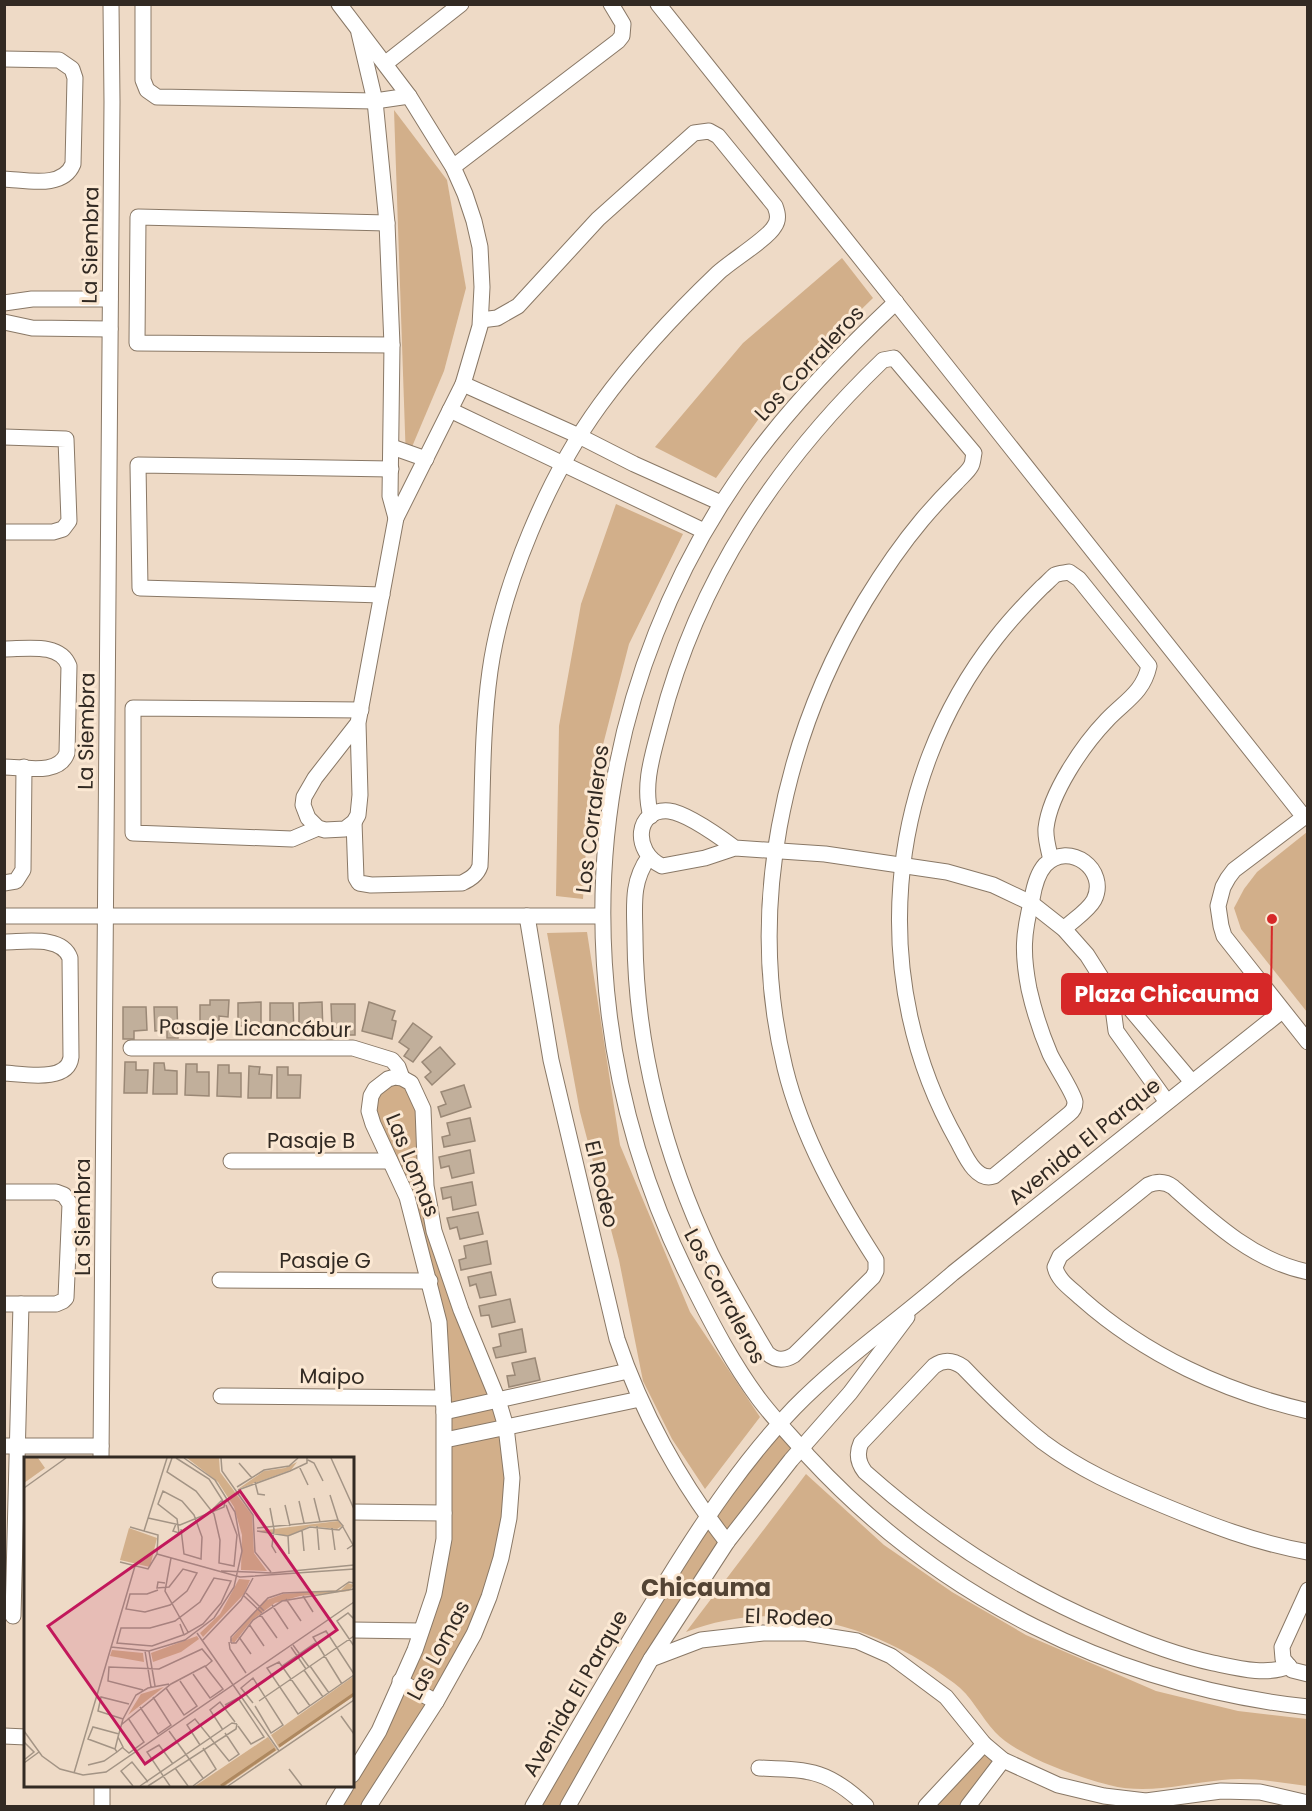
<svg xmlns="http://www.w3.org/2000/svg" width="1312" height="1811" font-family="Poppins,sans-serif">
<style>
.green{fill:#d2af8a}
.building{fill:#c1af9b;stroke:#9a8876;stroke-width:1.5}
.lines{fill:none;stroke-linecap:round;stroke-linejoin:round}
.minor-casing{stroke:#897866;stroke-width:17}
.minor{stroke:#fff;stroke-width:15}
.labels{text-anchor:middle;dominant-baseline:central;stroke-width:6;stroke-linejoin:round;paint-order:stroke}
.street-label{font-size:21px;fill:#322a23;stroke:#fbe8d3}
.quarter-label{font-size:24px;font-weight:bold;fill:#544434;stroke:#fbe8d3}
.inset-river{fill:none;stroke:#ae885f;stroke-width:3}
.inset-road{fill:none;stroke:#a39485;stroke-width:1.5}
.view{fill:#c2185b;fill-opacity:0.15;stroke:#c2185b;stroke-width:3}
.inset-edge{fill:none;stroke:#322a23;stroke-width:3}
.leader{fill:none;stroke:#d62828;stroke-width:2}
.callout-dot{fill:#d62828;stroke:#fbe8d3;stroke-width:2}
.callout{fill:#d62828;stroke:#d62828;stroke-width:2}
.callout-label{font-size:22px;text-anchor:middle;font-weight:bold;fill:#fff}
</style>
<rect width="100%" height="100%" fill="#eedac6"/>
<g class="green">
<path d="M394,110L447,180L466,288L444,371L406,461Z"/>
<path d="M842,258L873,298L781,388L716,478L655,447L743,343Z"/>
<path d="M616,504L683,534L629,644L589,799L583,899L556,896L559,726L581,604Z"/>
<path d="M1307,832V1012L1241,929L1234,908L1244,889L1257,872Z"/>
<path d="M587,932L620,1145L690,1312L760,1417L705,1489L672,1439L643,1381L619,1260L580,1112L547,933Z"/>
<path d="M401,1082L411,1090L420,1110L423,1186L495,1401L508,1478L498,1557L471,1632L364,1806H339L382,1733L438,1595L443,1321L377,1123L374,1104L379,1091Z"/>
<path d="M778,1431L791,1447L792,1452L562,1806H539L634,1644L712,1520Z"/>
<path d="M806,1474L884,1545L952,1592L1026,1635L1156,1691L1238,1711L1307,1719V1786C1280,1782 1249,1777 1222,1780C1183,1784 1147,1795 1109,1785C1077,1777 1017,1756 995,1732C981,1717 971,1695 954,1683C878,1625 778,1596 686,1632Z"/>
<path d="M984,1751L997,1761L961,1806H932Z"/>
</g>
<g class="building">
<path d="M210,1000H229L228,1017L219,1016V1024H200V1005H210Z"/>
<path d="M261,1002V1034H251V1026H238V1003Z"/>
<path d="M322,1002L323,1034H312V1026H299V1003Z"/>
<path d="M369,1002L395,1011L392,1020L396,1021L392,1039L362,1031Z"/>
<path d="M270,1003H293L294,1034H283V1026L270,1027Z"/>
<path d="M331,1004H355V1035H344V1027L332,1028Z"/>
<path d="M123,1007H146L147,1030L134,1031V1039H123Z"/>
<path d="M154,1007H177L178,1038H167V1030L155,1031Z"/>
<path d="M413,1023L432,1037L413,1062L404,1056L409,1049L399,1042Z"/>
<path d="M440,1047L455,1064L432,1085L425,1077L431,1072L422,1062Z"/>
<path d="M125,1062H136V1070H148L147,1093H124Z"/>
<path d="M154,1063H164L165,1070L177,1071V1094H153Z"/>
<path d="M186,1064H197V1072H209V1096L185,1095Z"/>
<path d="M218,1065H229V1073H241V1097L217,1096Z"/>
<path d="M249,1066L260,1067L259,1074L272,1075L271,1098H248Z"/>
<path d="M277,1067H288V1075H301L300,1098H277Z"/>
<path d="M464,1085L471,1107L441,1117L438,1107L446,1104L441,1092Z"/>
<path d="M470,1118L475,1141L444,1147L442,1137L450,1135L447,1123Z"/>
<path d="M470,1150L474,1173L452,1178L449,1166L441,1168L439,1157Z"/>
<path d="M472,1182L476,1205L453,1210L451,1197L443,1199L441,1188Z"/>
<path d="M478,1212L483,1234L460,1239L457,1227L450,1229L447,1218Z"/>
<path d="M487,1241L491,1264L461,1270L459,1260L466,1258L464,1246Z"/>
<path d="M491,1272L496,1295L480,1298L476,1284L470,1286L468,1277Z"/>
<path d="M510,1299L515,1322L492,1327L489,1315L481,1316L479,1306Z"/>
<path d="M522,1329L526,1352L496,1358L493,1348L501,1346L499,1334Z"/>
<path d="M535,1358L540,1380L509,1387L507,1376L515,1375L512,1363Z"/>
</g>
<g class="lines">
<defs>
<g id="minor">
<path d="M143,4V80L147,90L157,97L375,101L409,96"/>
<path d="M339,4L409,96L453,167L465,194L474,221L480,247L482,287L480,326L463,384L396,518L358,723L360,795L358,815L354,822L345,829L325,830L318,828L308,818L303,805L304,797L315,778L358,723"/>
<path d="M658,4L921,334L1304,817"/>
<path d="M359,33L375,101L387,223L392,345L390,496L396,518"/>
<path d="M4,59L59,60L72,69L75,78L73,164C63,189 27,180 4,179"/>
<path d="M386,63L461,4"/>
<path d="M453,167L618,41L622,36L623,24L611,4"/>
<path d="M387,223L138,217L137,343L392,345"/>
<path d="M896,302C790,402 710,495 656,633C572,845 590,1084 693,1286C713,1326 733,1364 759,1399C774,1419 792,1437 808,1456C939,1598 1115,1686 1308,1707"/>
<path d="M4,303L32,299H110"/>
<path d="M4,322L32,328L110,329"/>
<path d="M463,384L579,436L634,464L721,503"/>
<path d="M450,410L704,531"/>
<path d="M4,437L66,439L69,521L63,529L53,532H4"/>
<path d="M392,447L426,459"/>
<path d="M382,595L140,588L138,465L391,469"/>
<path d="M4,649C26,649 60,642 69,666L67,753C59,776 24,767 4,767"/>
<path d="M1308,814L1234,870L1228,878L1223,887L1218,906L1221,926L1224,936L1308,1042"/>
<path d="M354,822L356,878L359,883L371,885L462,883C470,879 477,875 480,866C483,802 481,735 490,671C502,585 549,475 600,405C635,357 675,314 718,273C731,261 767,239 774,227C779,220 778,214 775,206L718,136L709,131L694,133L598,219L518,306L497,318L481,320"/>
<path d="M318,828L292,839L133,833V708L361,710"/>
<path d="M735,848C720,837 687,813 669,811C635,808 632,852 662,866L705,858L735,848L825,854L947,872L993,885L1031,903L1064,929L1087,955L1111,993L1122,999L1192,1082"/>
<path d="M649,857C630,883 635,909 635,940C636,1048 665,1157 711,1254C728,1288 748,1321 767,1353C776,1361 784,1361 794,1355L873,1277L876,1271V1260C838,1201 802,1137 785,1068C746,910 782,739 865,601C882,573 901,545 922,520C933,507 944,495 956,483C960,478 968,472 971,466C973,463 973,457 974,453L894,358L883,360C777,462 698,579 661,723C653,754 642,785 651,816"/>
<path d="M1051,860C1049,851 1045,838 1046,828C1050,793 1083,745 1107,720C1125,701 1143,693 1149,666L1079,579L1069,572C1065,573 1059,573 1055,575C1051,578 1046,584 1042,587C1026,603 1010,620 996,638C884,781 867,983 958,1142C965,1155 976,1182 994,1176L1069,1114C1073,1111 1075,1107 1075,1102C1074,1093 1055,1065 1050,1054C1041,1033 1034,1011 1029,989C1022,953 1023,934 1032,899C1034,887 1037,874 1045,865C1069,840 1109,870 1094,900C1088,911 1073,920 1064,929"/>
<path d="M4,883L16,881L23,870L24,767"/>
<path d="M4,916H602"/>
<path d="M527,916L551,1060L617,1339C641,1411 680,1482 727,1542"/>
<path d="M4,942C25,942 62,935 70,958L71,1057C68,1083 24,1074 4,1073"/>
<path d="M1111,993L1116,1031L1167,1102"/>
<path d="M131,1048H353L392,1060L398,1067L402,1078"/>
<path d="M231,1161H390"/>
<path d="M4,1192H56L64,1195L70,1204L66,1298L63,1301L56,1304H4"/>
<path d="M1308,1272C1254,1261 1212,1222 1173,1187C1165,1181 1157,1181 1148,1185L1060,1256L1055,1267C1058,1281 1072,1289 1081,1298C1145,1355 1225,1392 1308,1411"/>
<path d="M220,1280L430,1281"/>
<path d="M221,1396L443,1398"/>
<path d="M444,1412L628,1371"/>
<path d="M445,1440L640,1399"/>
<path d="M4,1446H101"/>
<path d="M101,1458L112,102L111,4"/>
<path d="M352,1512L444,1513"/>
<path d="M1308,1590L1282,1647L1283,1659L1292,1670L1308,1674"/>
<path d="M13,1616L21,1304"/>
<path d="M352,1630L421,1631"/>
<path d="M651,1659L701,1640L763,1633H806L857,1641L891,1656L946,1697L984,1744L1003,1760L1058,1785L1104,1796L1146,1801L1221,1791L1260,1792L1308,1803"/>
<path d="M1289,1666C1267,1676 1237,1668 1213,1663C1176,1655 1140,1641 1106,1626C1016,1588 938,1537 865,1472C858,1463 856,1454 861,1443L934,1366C944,1359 953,1360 963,1367C988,1393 1014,1419 1043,1442C1079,1469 1119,1487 1160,1504C1208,1524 1256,1543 1308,1552"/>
<path d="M400,1681L436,1702"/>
<path d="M4,1736L26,1737"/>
<path d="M759,1768C810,1770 827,1769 866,1806"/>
<path d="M352,1775L379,1731L415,1650L434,1594L444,1539V1412L439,1322L407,1197L373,1124L369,1111L371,1096L375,1089L388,1079L395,1077L402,1078L411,1083L423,1109L426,1186L434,1231L461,1310L498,1400L506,1427L512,1478L509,1518L501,1558L489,1597L474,1634L436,1702L369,1806"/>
<path d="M102,1786V1806"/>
<path d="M334,1806L346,1786"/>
<path d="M533,1806C577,1730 620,1654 667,1580C704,1520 745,1459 794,1408C843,1358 901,1319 953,1273L1282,1011"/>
<path d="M568,1806L651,1659L727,1542L791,1460L850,1393L907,1317"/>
<path d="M926,1806L984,1744"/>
<path d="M968,1806L1003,1760"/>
</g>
</defs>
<use href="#minor" class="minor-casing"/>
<use href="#minor" class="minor"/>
</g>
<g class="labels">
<g class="street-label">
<text transform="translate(90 245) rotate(-89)">La Siembra</text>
<text transform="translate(809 363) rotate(-47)">Los Corraleros</text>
<text transform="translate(86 731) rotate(-89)">La Siembra</text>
<text transform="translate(592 819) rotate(-83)">Los Corraleros</text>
<text transform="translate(255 1028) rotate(1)">Pasaje Licancábur</text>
<text x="311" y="1140">Pasaje B</text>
<text transform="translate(1084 1141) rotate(-39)">Avenida El Parque</text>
<text transform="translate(413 1165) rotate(68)">Las Lomas</text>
<text transform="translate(602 1184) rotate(77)">El Rodeo</text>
<text transform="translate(82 1217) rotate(-90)">La Siembra</text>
<text x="325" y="1260">Pasaje G</text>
<text transform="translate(725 1296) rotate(62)">Los Corraleros</text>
<text transform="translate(332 1376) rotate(1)">Maipo</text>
<text transform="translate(789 1617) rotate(2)">El Rodeo</text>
<text transform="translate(438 1650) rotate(-62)">Las Lomas</text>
<text transform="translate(575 1693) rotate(-60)">Avenida El Parque</text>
</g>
<g class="quarter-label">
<text x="706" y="1587">Chicauma</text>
</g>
</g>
<g transform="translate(24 1457)">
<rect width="330" height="330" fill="#eedac6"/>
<path d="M0,1H14L21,11L0,26ZM163,1H195L196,15L228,58L230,96L243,114L217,113L218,78L210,50L194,25ZM273,5L267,13L214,32L240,14L261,11ZM314,64L318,69L313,72L286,69L264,79L234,74ZM105,71L133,81L126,110L96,103ZM215,122L226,123L220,137L179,180L176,176L196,157ZM324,126L330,128L325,134L276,139L251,146L228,163L210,186L206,183L240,144L259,137L317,133ZM173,179L175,182L157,195L129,205L127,196ZM88,193L119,196L120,205L86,199ZM330,219V239L255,291L247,278ZM140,230L104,258L117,237ZM244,280L253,293L201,329H171Z" fill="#d2af8a"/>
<path class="inset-river" d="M255,289L330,237M197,329L251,292"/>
<path class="inset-road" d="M148,1L143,15L172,34L190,57L196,83L195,106L210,109L213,78L202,48M152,1L185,22L199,44M197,1L198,14L229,58L231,95L247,115M307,1L330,52M284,3L290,6L299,24M215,6L228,21M275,9L284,28M231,25L234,37L241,38M213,30L240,13L265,9L274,1M0,31L42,1M214,33L266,14L283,6V1M306,38L314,63M290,41L296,65M275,44L280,66M261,48L266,69M246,51L250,72L248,89L252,96M124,61L156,68L200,50L201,45L197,44L189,52M152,67L149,74L155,76L153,62L134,47L139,34L158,44L170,58L178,80L177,102L160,97L157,72M293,69L295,93M319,70L329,88L323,92M308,71L311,93M278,73L280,94M120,74L143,1M233,74L264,79L286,70L315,73L319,69L314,63L233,71M264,79L265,97M133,97L216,120L330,112M147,101L141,134L164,175M96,105L124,112L133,97L134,78L106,70M197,114L248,116L330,108M134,133L123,137H106L102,152L121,155L146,148L163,134L173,116L159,112L145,130L133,131L134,125L141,126M222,136L240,154M220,139L238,156M279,139L289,155M262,142L277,164M248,148L264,172M236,157L253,181M330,162L324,156L313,164L330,189M156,167L160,178L179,167L197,146L207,124L190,121L176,145L151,164L126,171H97L93,186L128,189L159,178M225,167L240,189M173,176L255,294M215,180L227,197M179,183L217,143L229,121M205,185L206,192L222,216M207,186V180L244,141L259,136L312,134L325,125L330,126M207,186H212L229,163L258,144L330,132M269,188L285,210M87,190L125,194L161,183L190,161L210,130L218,94L211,55L191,23L160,1M267,190L282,212M121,194L127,230M125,194L131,229M258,209L291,186M286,209L305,236M280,213L299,240M318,227L289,180L302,174L330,217M142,231L160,258L173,249L156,224M119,233L84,224L85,210L135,212L178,192L188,204L182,209M235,244L330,179M229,246L217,231L229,221L259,268L247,276L231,249M201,248L214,241L240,280L227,287L214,269M286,249L255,205L243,211L274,257L330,218M116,250L134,277L147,268L129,240M317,259L330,277M99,262L74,254L77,240L105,247M97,268L147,227L181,209L199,232L186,241L169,217M199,273L186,253L196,245L211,265M0,274L18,299L36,312L59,318L82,315L330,145M145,274L179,321M94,280L99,290L93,295L91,292L94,280L99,262L112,238L124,231L145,227M0,285L10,295L0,303M176,288L163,268L171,262L205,304L215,297L201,276M99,291L105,296L120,285L104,261M91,292L64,282L69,270L95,277M0,306L15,295M64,308L80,304L93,295M151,311L164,329M265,312L278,329M50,316L111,109M109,329L97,314L108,305L124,325M116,329L208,266L213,267M124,329L212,272L213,267M146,329L123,295L135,288L149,307M169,329L192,312L179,291M204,329L330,243"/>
<path class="view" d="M216,34L313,173L121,307L24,169Z"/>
<rect width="330" height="330" class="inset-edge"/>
</g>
<path class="leader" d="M1272 919L1271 994"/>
<circle class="callout-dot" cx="1272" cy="919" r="6"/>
<rect class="callout" x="1062" y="974" width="209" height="40" rx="6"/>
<g class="callout-label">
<text x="1167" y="1002">Plaza Chicauma</text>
</g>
<rect width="1312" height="1811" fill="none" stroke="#322a23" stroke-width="12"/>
</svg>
